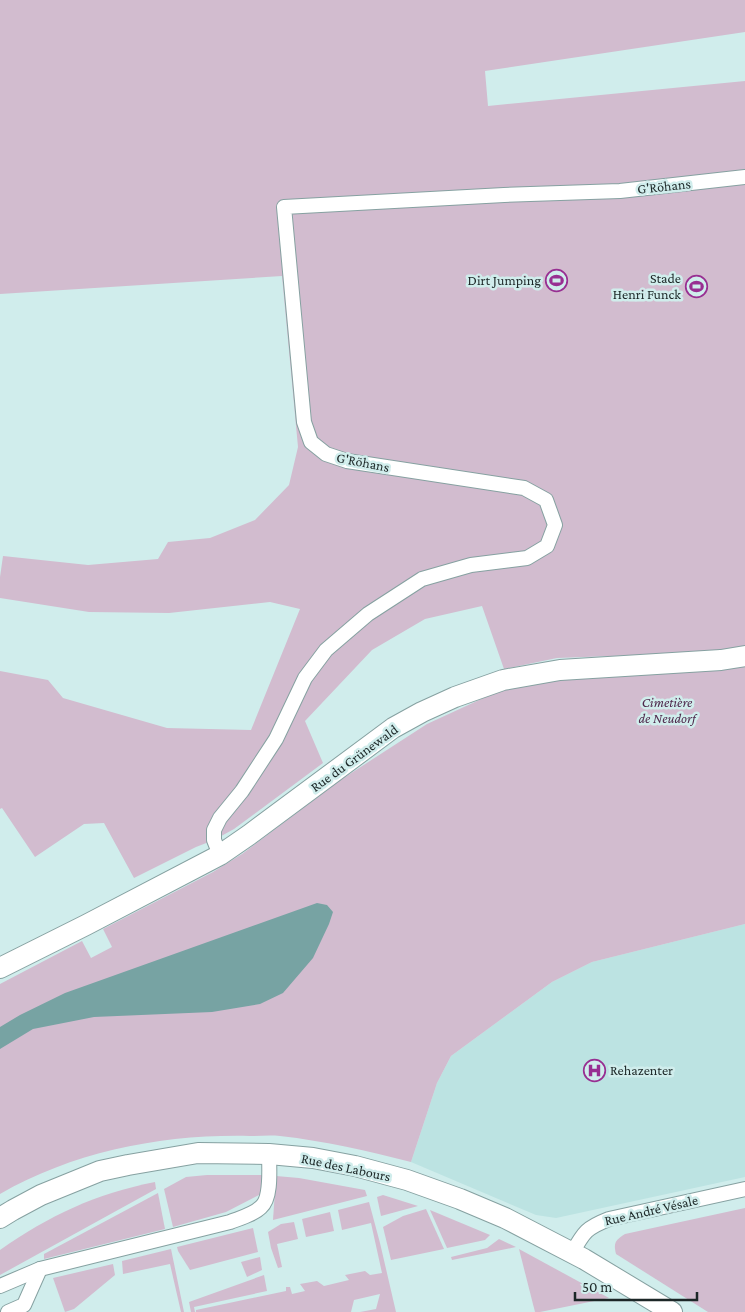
<svg xmlns="http://www.w3.org/2000/svg" width="745" height="1312" font-family="'Crimson Pro',serif">
<style>
.built{fill:#bce3e2}
.green{fill:#d2bccf}
.water{fill:#77a3a3}
.lines{fill:none;stroke-linecap:round;stroke-linejoin:round}
.street-casing{stroke:#86a1a1;stroke-width:16}
.secondary-casing{stroke:#86a1a1;stroke-width:22}
.street{stroke:#fff;stroke-width:14}
.secondary{stroke:#fff;stroke-width:20}
.labels{text-anchor:middle;dominant-baseline:central;stroke-width:5;stroke-linejoin:round;paint-order:stroke}
.street-label{font-size:14px;fill:#1c2727;stroke:#d0edec}
.poi-label{font-size:14px;fill:#1c2727;stroke:#d0edec;text-anchor:end}
.park-label{font-size:14px;font-style:italic;fill:#4f294c;stroke:#d0edec}
</style>
<rect width="100%" height="100%" fill="#d0edec"/>
<path class="built" d="M745,924V1177L556,1218L536,1215L411,1162L437,1083L451,1056L552,982L592,962Z"/>
<g class="green">
<path d="M0,0H745V32L485,71L488,106L745,81V647L722,652L557,658L504,669L482,606L425,619L372,650L305,721L323,763L234,829L214,840L196,847L134,878L104,823L84,824L35,857L2,808L0,809V671L48,680L63,698L167,728L251,730L300,609L270,602L169,613L89,612L0,598V577L3,556L88,565L158,559L168,542L210,538L255,520L289,485L298,447L282,276L0,294Z"/>
<path d="M745,665V924L592,962L552,982L451,1056L437,1083L411,1162C368,1151 325,1141 280,1136C270,1135 260,1136 250,1136C164,1134 75,1151 0,1194V984L82,941L91,958L112,947L103,929L213,872L242,854L339,781L427,724L503,689L561,678L619,674L726,669Z"/>
<path d="M207,1175H262L261,1194L226,1212L173,1227L164,1189L186,1177Z"/>
<path d="M276,1176L299,1178L365,1190L367,1196L273,1220Z"/>
<path d="M155,1182L156,1189L0,1275V1250C50,1215 95,1194 155,1182Z"/>
<path d="M158,1193L165,1229L44,1259V1254Z"/>
<path d="M383,1195L418,1206L381,1216L377,1197Z"/>
<path d="M369,1202L380,1243L396,1312H360L376,1309L380,1294L354,1300L351,1312H196V1310L286,1291V1287H290L292,1294L305,1291L300,1284L317,1281L324,1286L349,1280L345,1275L365,1271L370,1275L382,1273L371,1223L342,1230L338,1210Z"/>
<path d="M745,1208V1312H708L616,1254C613,1242 616,1240 625,1234Z"/>
<path d="M426,1209L444,1249L391,1260L383,1227L403,1216Z"/>
<path d="M430,1210L490,1235L485,1240L447,1248Z"/>
<path d="M330,1212L334,1231L306,1237L302,1219Z"/>
<path d="M294,1222L298,1239L277,1244L282,1267L278,1268L271,1248L268,1232L281,1224Z"/>
<path d="M253,1228L258,1252L190,1270L178,1251L177,1247Z"/>
<path d="M499,1239L516,1247L452,1260L451,1257L487,1248Z"/>
<path d="M171,1249L184,1312H181L170,1264L123,1274L122,1261Z"/>
<path d="M519,1249L609,1298L540,1312H535Z"/>
<path d="M260,1257L262,1270L247,1277L241,1262Z"/>
<path d="M113,1264L115,1275L74,1309L65,1312L53,1278Z"/>
<path d="M264,1275L267,1291L194,1307L195,1312H191L189,1302Z"/>
</g>
<path class="water" d="M317,903L327,905L333,912L329,924L313,958L283,993L260,1004L212,1012L94,1017L33,1029L0,1049V1027L20,1015L65,993Z"/>
<g class="lines">
<defs>
<g id="street">
<path d="M220,855L214,840V830L220,818L242,791L276,739L305,678L326,650L368,614L422,579L471,565L527,558L547,546L555,525L546,500L524,488L347,461L326,454L311,442L304,422L284,207L504,195L620,191L745,177"/>
<path d="M572,1253C584,1232 586,1228 609,1219L745,1189"/>
<path d="M0,1286L40,1269L230,1222C240,1218 253,1215 261,1207C272,1198 269,1167 269,1154"/>
<path d="M8,1312L24,1305L40,1269"/>
</g>
<g id="secondary">
<path d="M0,968L86,925L220,855L249,835L393,728L422,712L455,697L503,680L560,670L721,660L745,656"/>
<path d="M0,1218L13,1210L41,1195L100,1171L128,1165L198,1153L269,1154L313,1158L355,1166L407,1180L460,1199L505,1218L584,1259L672,1312"/>
</g>
</defs>
<use href="#street" class="street-casing"/>
<use href="#secondary" class="secondary-casing"/>
<use href="#street" class="street"/>
<use href="#secondary" class="secondary"/>
</g>
<defs>
<symbol id="stadium-ring" viewBox="-11 -11 22 22"><circle r="9.5" fill="#d0edec" stroke="#982f92" stroke-width="1.5"/><path d="M0-5a6.5 5 0 1 0 0 10a6.5 5 0 1 0 0-10ZM-3.5-1.8h7v3.6h-7Z" fill="#982f92"/></symbol>
<symbol id="hospital-ring" viewBox="-11 -11 22 22"><circle r="9.5" fill="#d0edec" stroke="#982f92" stroke-width="1.5"/><path d="M-5-5h3v3.5h4V-5h3V5h-3V1.5h-4V5h-3Z" fill="#982f92"/></symbol>
</defs>
<g fill-rule="evenodd">
<use href="#stadium-ring" x="544" y="268" width="25" height="25"/>
<use href="#stadium-ring" x="684" y="274" width="25" height="25"/>
<use href="#hospital-ring" x="582" y="1058" width="25" height="25"/>
</g>
<g class="labels">
<g class="street-label">
<text transform="translate(664 186) rotate(-6)">G'Röhans</text>
<text transform="translate(363 462) rotate(11)">G'Röhans</text>
<text transform="translate(354 758) rotate(-36)">Rue du Grünewald</text>
<text transform="translate(346 1167) rotate(12)">Rue des Labours</text>
<text transform="translate(651 1210) rotate(-13)">Rue André Vésale</text>
</g>
<g class="poi-label">
<text x="681" y="278">Stade<tspan x="681" dy="16">Henri Funck</tspan></text>
<text x="541" y="280">Dirt Jumping</text>
<text x="610" y="1070" text-anchor="start">Rehazenter</text>
</g>
<g class="park-label">
<text x="667" y="702">Cimetière<tspan x="667" dy="16">de Neudorf</tspan></text>
</g>
</g>
<path d="M575 1292v8h122v-8" fill="none" stroke="#1c2727" stroke-width="2.5"/>
<text x="582" y="1292" font-size="15" fill="#1c2727" stroke="#d0edec" stroke-width="4" paint-order="stroke">50 m</text>
</svg>
